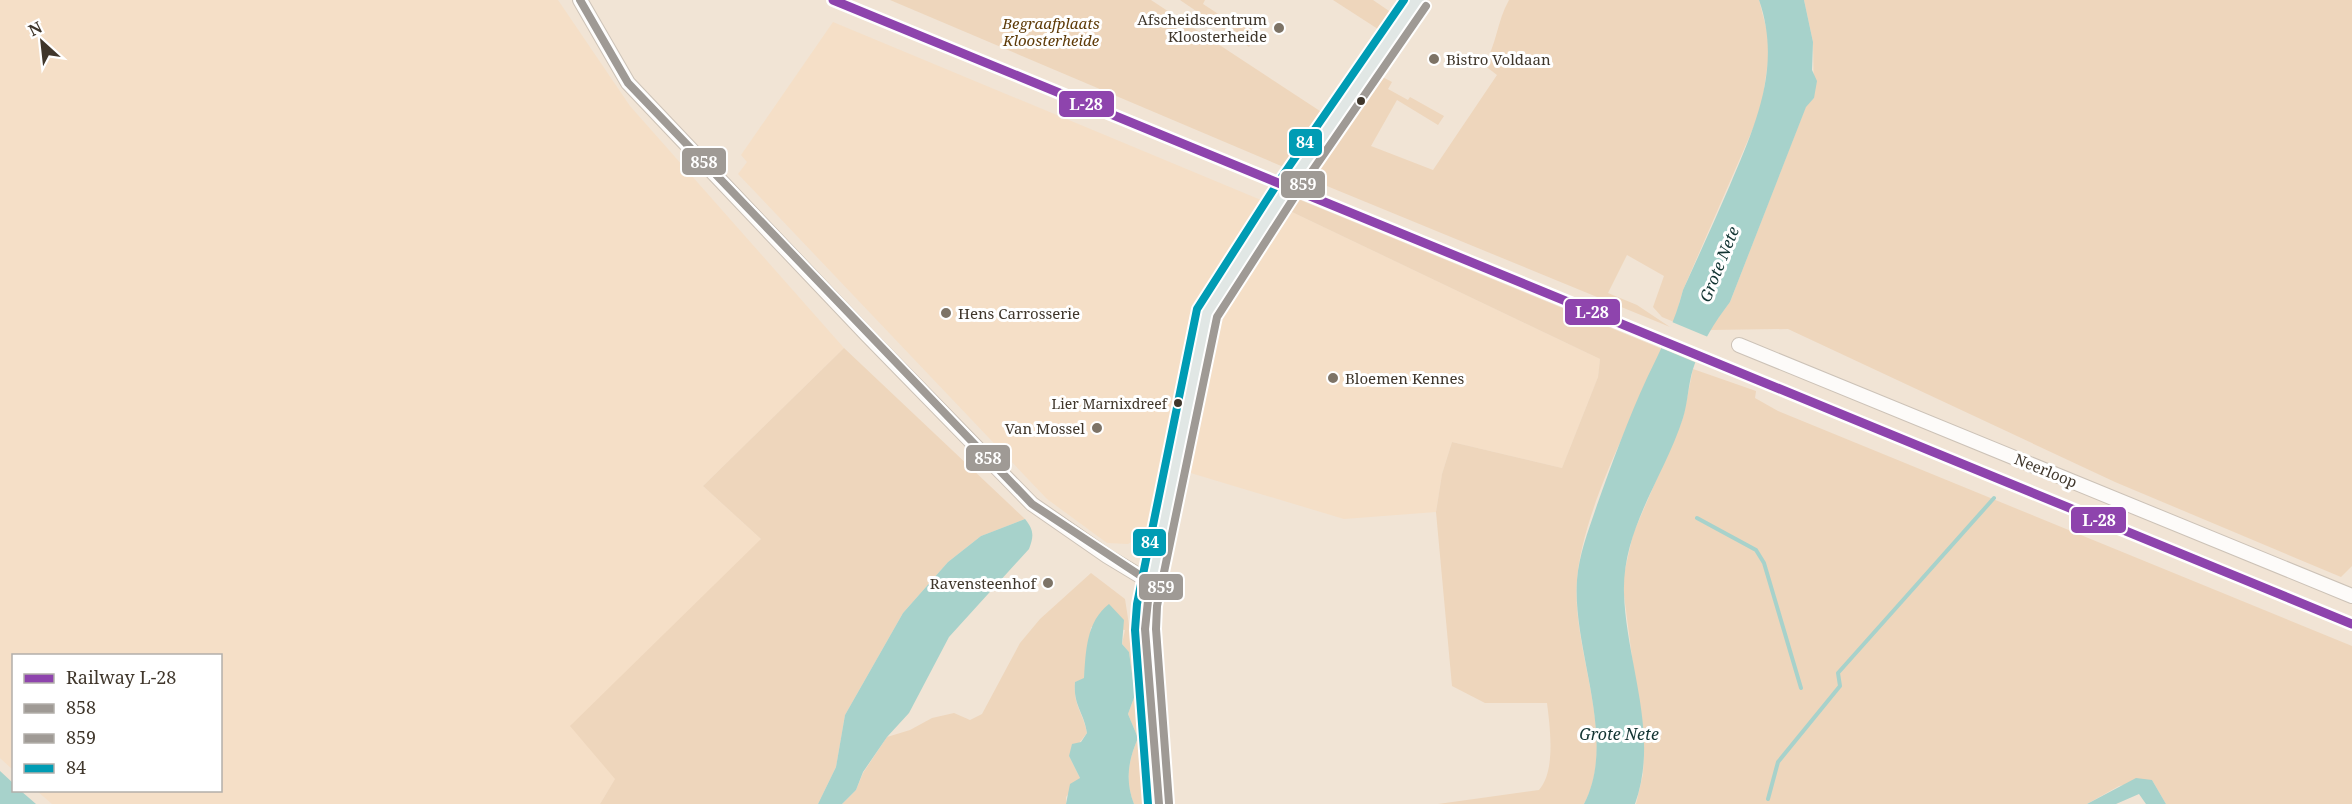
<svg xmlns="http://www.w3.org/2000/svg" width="2352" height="804" font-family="'Noto Serif',serif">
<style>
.built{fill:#f5dfc7}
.green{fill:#eed6bc}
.water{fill:#a7d2cb}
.pier{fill:#f1e4d5}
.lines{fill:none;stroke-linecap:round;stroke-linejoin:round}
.stream{stroke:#a7d2cb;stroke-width:4}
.minor-casing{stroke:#ccc2b7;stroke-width:16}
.major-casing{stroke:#c9c2ba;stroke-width:21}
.minor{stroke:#fdfbf9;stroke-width:14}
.major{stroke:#e1e7e5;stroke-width:18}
.bus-1-casing{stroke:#fff;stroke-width:12}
.bus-2-casing{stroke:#fff;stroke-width:12}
.bus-3-casing{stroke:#fff;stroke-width:12}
.bus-1{stroke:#9f9a95;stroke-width:8}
.bus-2{stroke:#9f9a95;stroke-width:8}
.bus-3{stroke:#009cb4;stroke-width:8}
.rail-1-casing{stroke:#fff;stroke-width:14}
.rail-1{stroke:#8e44ad;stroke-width:9}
.poi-dot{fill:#7d7366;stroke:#fff;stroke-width:2}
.bus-dot{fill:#3f362b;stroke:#fff;stroke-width:2}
.labels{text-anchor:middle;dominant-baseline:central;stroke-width:6;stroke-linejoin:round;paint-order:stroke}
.bus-label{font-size:14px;fill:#3f362b;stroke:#fff;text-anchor:end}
.poi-label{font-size:15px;fill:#3f362b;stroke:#fff;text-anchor:end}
.park-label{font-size:15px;font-style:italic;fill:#5e3b08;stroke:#fff}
.street-label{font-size:15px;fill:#3f362b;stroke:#fff}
.water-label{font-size:16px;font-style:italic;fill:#123432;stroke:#fff}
.line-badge{stroke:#fff;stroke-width:2}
.badge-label{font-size:16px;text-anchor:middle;font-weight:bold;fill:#fff}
</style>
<rect width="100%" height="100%" fill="#f1e4d5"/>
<g class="built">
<path d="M0,0H558L630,106L844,348L703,486L761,539L600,804H52L37,791L220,790V656H14L13,770L0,758Z"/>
<path d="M833,22L1261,200L1191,310L1147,532L1128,544L1107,543L1047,499L738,174L747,162L741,155Z"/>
<path d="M1292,212L1600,359L1598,377L1562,468L1452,442L1442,474L1436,512L1344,519L1184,471L1215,317Z"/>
</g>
<g class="green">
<path d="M890,0H1151L1323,113L1286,168Z"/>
<path d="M1180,0H1205L1203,4L1229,21L1233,16L1257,33L1249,47Z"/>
<path d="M1333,0H1373L1392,13L1381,31Z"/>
<path d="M1509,0H1759L1768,35L1769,55L1761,110L1683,290L1674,322L1662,317L1653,307L1664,276L1627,255L1608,293L1637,305L1670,327L1305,177L1375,73L1392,82L1388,89L1408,100L1410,97L1444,116L1438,125L1397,100L1371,146L1433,170L1497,75L1484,65C1497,44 1497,21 1509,0Z"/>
<path d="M1804,0H2352V566L2341,577L2115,482L1788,329L1709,330L1730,302L1806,106L1814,98L1813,42Z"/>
<path d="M1293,197L1662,349C1634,417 1583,507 1577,580C1571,651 1619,738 1584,804H1438L1539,790C1556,771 1550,727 1547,703H1485L1452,686L1436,512L1442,474L1452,442L1562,468L1598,377L1600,359L1292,212Z"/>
<path d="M844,348L1025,519L981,536L948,562L903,613L845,715L836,767L818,804H600L615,779L570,726L761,539L703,486Z"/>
<path d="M1693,369L1756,391L1755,398L1778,411L2352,646V804H2166L2152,780L2119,786L2087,804H1636L1643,774L1644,751L1624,595V574L1633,534L1683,418Z"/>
<path d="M1091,573L1125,599L1134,657L1148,804H1134C1125,780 1128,761 1138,738L1128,714L1135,695L1129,652L1122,644L1125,630L1091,627L1084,679L1075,682C1073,706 1083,712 1087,733L1069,756L1080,778L1066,797V804H842L856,790L863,773L887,737L910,730L932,718L954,713L970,720L982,714L1020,643L1040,619Z"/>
</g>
<g class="water">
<path d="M1759,0H1804L1813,42L1812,70L1817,81L1814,98L1806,107L1730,302C1714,323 1701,344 1693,369C1688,385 1688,402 1683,418C1664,477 1622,529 1624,593C1626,663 1660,734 1635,804H1584C1618,738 1572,651 1577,580C1579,554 1589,529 1597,505C1612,463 1628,419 1647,378C1661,349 1675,322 1683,290C1699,255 1715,220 1730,185C1756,124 1782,66 1759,0Z"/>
<path d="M1025,519C1034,530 1034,536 1029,549L949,637L909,713L887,737L863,772L856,790L842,804H818L836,767L845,715L903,613L948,562L981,536Z"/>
<path d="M1109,604L1124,620L1122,644L1129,652L1135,695L1128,714L1138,738C1128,761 1125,780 1134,804H1066L1070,784L1080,778L1069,756L1072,744L1081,742L1087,733C1084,712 1073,706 1075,682L1084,678C1086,651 1086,622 1109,604Z"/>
<path d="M0,771L13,783L14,790L21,791L36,804H0Z"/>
<path d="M2136,778L2152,780L2166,804H2146L2139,794L2116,804H2087Z"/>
</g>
<path class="pier" d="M1672,322L1708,337L1697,363L1661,348Z"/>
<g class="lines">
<g class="stream">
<path d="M1697,518L1756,550L1764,563L1801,688"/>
<path d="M1768,799L1778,762L1840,686L1838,673L1994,498"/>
</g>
<defs>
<g id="minor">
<path d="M580,0L628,83L868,336L1032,504L1107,556L1150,582"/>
<path d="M1739,345L2352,596"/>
</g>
<path id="major" d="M1159,804L1145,629L1147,605L1207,313L1288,187L1417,0"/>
</defs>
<use href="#minor" class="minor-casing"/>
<use href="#major" class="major-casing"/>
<use href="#minor" class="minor"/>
<use href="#major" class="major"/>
<defs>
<g id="bus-1">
<path d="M580,0L628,83L1032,504L1150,582"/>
<path d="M1150,582L1145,629L1159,804"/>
</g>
<path id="bus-2" d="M1169,803L1156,629L1157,606L1217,317L1297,193L1426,6"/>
<path id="bus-3" d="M1148,804L1135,630L1137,604L1197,309L1279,181L1404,0"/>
</defs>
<use href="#bus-1" class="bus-1-casing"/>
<use href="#bus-2" class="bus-2-casing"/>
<use href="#bus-3" class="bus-3-casing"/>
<use href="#bus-1" class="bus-1"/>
<use href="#bus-2" class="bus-2"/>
<use href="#bus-3" class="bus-3"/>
<defs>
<path id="rail-1" d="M833,0L2352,624"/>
</defs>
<use href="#rail-1" class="rail-1-casing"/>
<use href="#rail-1" class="rail-1"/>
</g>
<g class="poi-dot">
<circle cx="1279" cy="28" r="6"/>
<circle cx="1434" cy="59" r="6"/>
<circle cx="946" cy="313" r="6"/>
<circle cx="1333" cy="378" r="6"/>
<circle cx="1097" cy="428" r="6"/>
<circle cx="1048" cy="583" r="6"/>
</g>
<g class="bus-dot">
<circle cx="1361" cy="101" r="5"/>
<circle cx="1178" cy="403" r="5"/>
</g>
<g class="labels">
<g class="bus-label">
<text x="1167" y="403">Lier Marnixdreef</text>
</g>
<g class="poi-label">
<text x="1267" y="19">Afscheidscentrum<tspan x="1267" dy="17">Kloosterheide</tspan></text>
<text x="1446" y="59" text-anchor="start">Bistro Voldaan</text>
<text x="958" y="313" text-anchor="start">Hens Carrosserie</text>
<text x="1345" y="378" text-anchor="start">Bloemen Kennes</text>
<text x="1085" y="428">Van Mossel</text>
<text x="1036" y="583">Ravensteenhof</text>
</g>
<g class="park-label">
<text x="1051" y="23">Begraafplaats<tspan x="1051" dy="17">Kloosterheide</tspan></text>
</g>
<g class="street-label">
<text transform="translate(2046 470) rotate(22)">Neerloop</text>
</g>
<g class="water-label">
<text transform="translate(1719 264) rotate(-68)">Grote Nete</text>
<text x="1619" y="734">Grote Nete</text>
</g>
</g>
<g class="line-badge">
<rect x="1058" y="90" width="57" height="28" rx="6" fill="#8e44ad"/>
<rect x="1288" y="128" width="35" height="29" rx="6" fill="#009cb4"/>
<rect x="681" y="147" width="46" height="29" rx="6" fill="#9f9a95"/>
<rect x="1280" y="170" width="46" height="29" rx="6" fill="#9f9a95"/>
<rect x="1564" y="298" width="57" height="28" rx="6" fill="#8e44ad"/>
<rect x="965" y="444" width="46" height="28" rx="6" fill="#9f9a95"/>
<rect x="2070" y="506" width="57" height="28" rx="6" fill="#8e44ad"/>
<rect x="1132" y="528" width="35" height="29" rx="6" fill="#009cb4"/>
<rect x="1138" y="573" width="46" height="28" rx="6" fill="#9f9a95"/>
</g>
<g class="badge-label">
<text x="1086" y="110">L-28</text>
<text x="1305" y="148">84</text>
<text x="704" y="168">858</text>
<text x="1303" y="190">859</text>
<text x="1592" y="318">L-28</text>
<text x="988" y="464">858</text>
<text x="2099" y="526">L-28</text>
<text x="1150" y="548">84</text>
<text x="1161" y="593">859</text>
</g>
<rect x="12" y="654" width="210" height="138" fill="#ffffff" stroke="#b2afaa" stroke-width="1.5"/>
<rect x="24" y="674" width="30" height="9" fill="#8e44ad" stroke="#b2afaa" stroke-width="1.5"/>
<text x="66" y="684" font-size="18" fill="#3f362b">Railway L-28</text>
<rect x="24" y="704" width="30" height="9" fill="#9f9a95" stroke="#b2afaa" stroke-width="1.5"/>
<text x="66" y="714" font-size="18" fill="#3f362b">858</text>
<rect x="24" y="734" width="30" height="9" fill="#9f9a95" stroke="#b2afaa" stroke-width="1.5"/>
<text x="66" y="744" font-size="18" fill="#3f362b">859</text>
<rect x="24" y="764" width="30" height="9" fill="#009cb4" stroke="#b2afaa" stroke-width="1.5"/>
<text x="66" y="774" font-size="18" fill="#3f362b">84</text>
<g transform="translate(42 42) rotate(333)" stroke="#ffffff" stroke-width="4.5" paint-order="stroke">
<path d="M0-4.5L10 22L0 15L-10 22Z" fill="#3f362b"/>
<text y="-9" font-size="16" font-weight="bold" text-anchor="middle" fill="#3f362b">N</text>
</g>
</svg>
